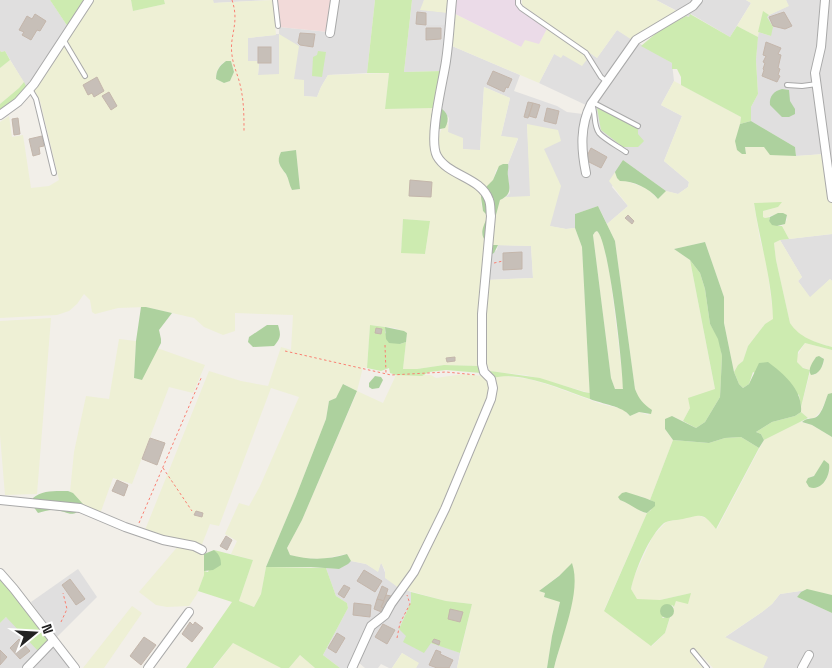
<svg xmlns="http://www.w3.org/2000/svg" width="832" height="668" font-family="'Space Grotesk',sans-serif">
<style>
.residential{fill:#e0dfdf}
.commercial{fill:#f2dad9}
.industrial{fill:#ebdbe8}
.farmland{fill:#eef0d5;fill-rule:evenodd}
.grass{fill:#cdebb0}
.forest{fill:#add19e;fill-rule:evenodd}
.parking{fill:#e2e2e2}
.building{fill:#c7bfb8;stroke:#c4b6ab}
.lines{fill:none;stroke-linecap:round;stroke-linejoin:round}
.lane-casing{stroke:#a9a9a9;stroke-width:6}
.street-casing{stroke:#a9a9a9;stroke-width:10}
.path{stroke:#fa8072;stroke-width:1;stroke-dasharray:2.5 2.5;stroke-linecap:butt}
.lane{stroke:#fff;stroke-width:4}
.street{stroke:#fff;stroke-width:8}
</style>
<rect width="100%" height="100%" fill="#f2efe9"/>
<g class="residential">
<path d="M0,0H50L68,27L27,88L5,51L1,52L0,50Z"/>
<path d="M213,0H270L213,3Z"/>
<path d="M333,0H375L367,73L328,75L321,87L317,97L303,96L294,79L279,75H258L259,64L248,61V38L275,35L276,34H279V27L329,32Z"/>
<path d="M412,0H424L423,5L446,12V8H451L442,71L404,72Z"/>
<path d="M656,0H746L751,3L730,37L691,14L689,17Z"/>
<path d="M786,0H832V203L828,185L825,154L796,156L795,147L751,121V107L758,94L756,60L758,32L771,36L767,16L788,6Z"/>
<path d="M617,30L672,63L674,81L661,105L682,116L664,161L689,182L688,187L678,194L666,191L623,160L612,187L628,206L607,224L598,206L575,214V228L566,229L549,226L560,186L543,149L527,124L531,197H506L510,193L507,173L508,164L518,139L501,136L510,98L484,87L480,151L463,149L448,132L449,118L439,107L452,46L520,75L514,91L557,106L567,112L583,114L588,106L539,83L554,54L587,55L589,52L597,58Z"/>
<path d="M832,234V281L830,279L810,298L798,281L802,277L780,240Z"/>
<path d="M498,245L531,246L533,278L486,280L488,254L497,250Z"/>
<path d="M351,561L366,564L378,571L381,562L386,575L398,588L350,668H340L323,655L348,608L347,603L336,596L326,568L339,569Z"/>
<path d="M78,569L97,597L56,638L31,602Z"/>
<path d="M406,590L411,592V602L399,629L460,653L457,668H416L418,663L402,653L392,668H389L381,664L378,668H365L358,662L374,627Z"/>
<path d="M807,590L801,592L797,597L832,613V668H763L767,657L724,638L762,612L772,604L780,594Z"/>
<path d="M6,617L49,637L73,668H0V623Z"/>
</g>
<path class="commercial" d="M277,0H333L329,32L279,27Z"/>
<path class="industrial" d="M456,0H517L518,6L522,12L547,29L539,45L521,47L455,14Z"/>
<g class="farmland">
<path d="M93,0H131L133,11L165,4L164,0H213L214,3L273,0L276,35L248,38V61H257V63L259,64L258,75L279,74V34L299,46L294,79L304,80V96L317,97L321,87L328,75L389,73L385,109L435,108L432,112L431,120L434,131L433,146L437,158L453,172L470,182L483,193L481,204L483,211L488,215L482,233L485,244L480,366L444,365L417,369H403L407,333L395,328L370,325L367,368L363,367L357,391L383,403L396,375H431L436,378L463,374L484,376L490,382L492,388L489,405L440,518L415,568L404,584L399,588L385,578V570L381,563L378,572L366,564L351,561L346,554L323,559L300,558L290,555L287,548L302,520L357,392L344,384L336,398L329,401L326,419L296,496L266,567L261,594L254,607L239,601L253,560L231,554L237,541L225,534L239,503L249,506L260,486L299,397L271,388L219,526L210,524L201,547L190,543L170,540L145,530L209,371L241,381L268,386L281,347L291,350L293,315L235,313V331L223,335L204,327L194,318L146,307L118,308L95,314L92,312L90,300L84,294L77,304L69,311L57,315L0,318V122L9,116L12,137L23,135L31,188L49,186L59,180L40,101L34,90L49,70ZM226,61H231L234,72L230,81L224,83L216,79V74L220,65ZM296,150L300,189L292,190L287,176L279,164V157L281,152ZM403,219L430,221L425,254L401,252Z"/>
<path d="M424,0H451V8H446V13L420,10Z"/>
<path d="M522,0H656L680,13L635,42L617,30L597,58L522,5Z"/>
<path d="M746,0H786L789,6L769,15L763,12L758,37L737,26L751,3Z"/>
<path d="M455,14L521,47L525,40L539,44L547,29L587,55L588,58L582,66L563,55L561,58L554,54L539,83L452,46Z"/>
<path d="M10,60L24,82L19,88L0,104V68Z"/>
<path d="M674,81L741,117L739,130L735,141L746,153L745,147H764L796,156L825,154L828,185L832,203V234L789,239L782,226L787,220V215H773L765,218L763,217V211L778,207L754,204L760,240L766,260L774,320L765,324L748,346L743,361L738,365L734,372L724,323V297L705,242L674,249L690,260L715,390L690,403V408L683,421L672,416L665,429L673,440L650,500L640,496L620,500L632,505L642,512L647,513L604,610L652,646L665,633L676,601L691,593L660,600H637L631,589L633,579L653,536L666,522L698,515L708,519L717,529L764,440L800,422L812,425L832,437V595L807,590L780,594L772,604L762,612L725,637L768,657L763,668H713L703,657L697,662L703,668H554L560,646L570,567L539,591L545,593L544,597L560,601L552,636L547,668H457L472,604L446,601L406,590L418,572L452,498L496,395L497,383L493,378L503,376L529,379L552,386L601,404L623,409L630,416L639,412L648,415L652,410L643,405L638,398L635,389L615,241L607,224L628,206L609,181L615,172L617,178L646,188L658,199L666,191L678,194L688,187L689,182L664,161L682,116L661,105ZM830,469L826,480L817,488L808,478Z"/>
<path d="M484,87L510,98L501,136L518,138L508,164H503L496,170L493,181L486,187L478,180L448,163L441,156L438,140L441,130L448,123V132L463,138V149L480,150Z"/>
<path d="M527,124L558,130L561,141L544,149L561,186L550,226L566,229L575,228L582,247L590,393L526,375L495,372L490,371L485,360L486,280L533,278L531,246L491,245L492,216L496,215L500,200L506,197L530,196Z"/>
<path d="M597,231L602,238L610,275L624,389H615L611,378L593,235L595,232Z"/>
<path d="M780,240L802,277L798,281L810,297L830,279L832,281V347L806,339L795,332L790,323L776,260L774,243Z"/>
<path d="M51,318L37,494L5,495L0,435V321Z"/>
<path d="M119,339L136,341L134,378L142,380L157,348L205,365L193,393L169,387L132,484L113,478L100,514L81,508L83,504L70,492L74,452L86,396L109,399Z"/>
<path d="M805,343L832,350V393L828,395L821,411L814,418H808L801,412V407L810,373L814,375L817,373L823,365L824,360L822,357H816L810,370L799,366L796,360L797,356Z"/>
<path d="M179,545L204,554V575L197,594L189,606L167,607L156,605L139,592Z"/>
<path d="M132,606L142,613L104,668H83Z"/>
<path d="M233,643L271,662L281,668H214Z"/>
<path d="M402,653L419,663L416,668H392Z"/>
<path d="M300,655L315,668H289Z"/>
</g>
<g class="grass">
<path d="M50,0H86L68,27Z"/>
<path d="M131,0H164L165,4L133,11Z"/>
<path d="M375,0H412L404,72L442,71L435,108L385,109L389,73H367Z"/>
<path d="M763,11L769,15L767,17L773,27L771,36L758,32Z"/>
<path d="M690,14L730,37L737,26L758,37L756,60L758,94L751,107V121L740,124L741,117L681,85V77L677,69H672V63L641,46L660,30L686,16L689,17Z"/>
<path d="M0,50L1,52L5,51L10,60L0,68Z"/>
<path d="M318,51L326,52L322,77L312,76L313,57L317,55Z"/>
<path d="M24,82L27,88L0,112V104L19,88Z"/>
<path d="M597,108L638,128V134L644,141L638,147H623L601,130Z"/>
<path d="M782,202L778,207L763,211V217L765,218L770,217L769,221L777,226H782L789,239L780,240L774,243L776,260L790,323C800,338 815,342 832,347V350L805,343L798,352L797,362L803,368L810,370L801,407L799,395L753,372L749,384L743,388L739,384L734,372L738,365L743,361L748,346L765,324L773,319C772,280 760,242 754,203Z"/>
<path d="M403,219L430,221L425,254L401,253Z"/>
<path d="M690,260L700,273L705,289L710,324L719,339L722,356L720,397L705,422L696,428L683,421L690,408L688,398L715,389Z"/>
<path d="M370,325L385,327V333L400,344L406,342L403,369H417L444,365L480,366L481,373L446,370L429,372L422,376L396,375L390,373L389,368L381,371L367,368Z"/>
<path d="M490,371L540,378L584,392L590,393V399C564,390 520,370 493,378Z"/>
<path d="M801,412L808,418L764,440L761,434L756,432L772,422L795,416Z"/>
<path d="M741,437L759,448L716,529C703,513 703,514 683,519C678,520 669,520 664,523C649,536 635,570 631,589L637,599L660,600L691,593L688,604L676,601L674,607L672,605L662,618L670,617L665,633L651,646L604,611L647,513L651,510L654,502L650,500L673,440L709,443L725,438Z"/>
<path d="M214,550L253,560L239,601L254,607L261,594L266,567L326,568L336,596L347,603L348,608L323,655L340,668H315L300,655L289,668H281L233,643L213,668H186L232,602L198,591L204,575V571L208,572L217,553Z"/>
<path d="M0,577L49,637L47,644L39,652L6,617L0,623Z"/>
<path d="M411,592L446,601L472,604L460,653L431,643L424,653L403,642L406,636L399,629L411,602Z"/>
</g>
<g class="forest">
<path d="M226,61H231L234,72L230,81L224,83L216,79C216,71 219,66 226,61Z"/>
<path d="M782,89L789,90L790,101L795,109V114L789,117H782L770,105C769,96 774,91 782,89Z"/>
<path d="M439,107C448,112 450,119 445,128L435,130C430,122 428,111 439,107Z"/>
<path d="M751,121L795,147L796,156L770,155L764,147H745L746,154H742L737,150L735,141L740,124Z"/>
<path d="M296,150L300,189L292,190C289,185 289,179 286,174C280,166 276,162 281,152Z"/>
<path d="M623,160L666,191L658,199C649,188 634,181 620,181L617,178L615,172Z"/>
<path d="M503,164H508C509,168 507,171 508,176C509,187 513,194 500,200L496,215L492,216L491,245H498L494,253L490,255C486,234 476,240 488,216L483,211L481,197L484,189L493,180L499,166Z"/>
<path d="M598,206L615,241L635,389C639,399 643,404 652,410L651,414L639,412L630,416C623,406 602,404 590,399L582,247L575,228V214ZM597,231C609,240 623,368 623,389H615L611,378L593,235L595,232Z"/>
<path d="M778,213H783L787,215L785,224L777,226L772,225L769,221L770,217Z"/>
<path d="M705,242L724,297V323L734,372L739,384L743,388L749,384L759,363L768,362C784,374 803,390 801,412L795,416L772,422L756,432L761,434L764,440L759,448L741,437L725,438L709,443L673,440L665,429V419L672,416L696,428L705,422L720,397L722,356L718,339L710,324L705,289L700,273L690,260L674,249Z"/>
<path d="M141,307H146L172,313L159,330L161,339V343L142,380L134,378L136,341Z"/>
<path d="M267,325H278C281,335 281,338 274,346L253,347L248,342L249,337Z"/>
<path d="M385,327L404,331L407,333L406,342L400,344L389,343L386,339Z"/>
<path d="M819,356L824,359C823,366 819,375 811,375C807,369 813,362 816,357Z"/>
<path d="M375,376L381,377L383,380L379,388L372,389L369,387V383Z"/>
<path d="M343,384L357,391L302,520L287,548L290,555C309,560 328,560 347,554L351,561L348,564L339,569L311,567H266L296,496L326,419L329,401L336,398Z"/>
<path d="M832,393V437L812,425L802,422C807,418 809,419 814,418C822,416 825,401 828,394Z"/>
<path d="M824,460L829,464C831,475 822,492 809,487L806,482L808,478L814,476Z"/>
<path d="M68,491L73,493L83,504C74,521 68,511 55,510C50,509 43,512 38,513L33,506V498C42,490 56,491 68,491Z"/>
<path d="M626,492L645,498L655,502V506L647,513C637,511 629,503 620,500L618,497L622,493Z"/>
<path d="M214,550C219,554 221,558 221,565L213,570L204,571V554Z"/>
<path d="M572,563C582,592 561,638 554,668H547L552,636L560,602L544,597L545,593L539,591L559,576Z"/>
<path d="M807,589L832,595V613L797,597L801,592Z"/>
<circle cx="667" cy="611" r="7"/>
</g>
<path class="parking" d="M427,11L446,13L447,25H427Z"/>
<g class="building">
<path d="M417,12L426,13V25L416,24Z"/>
<path d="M784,12L792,26L785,29L773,26L769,17Z"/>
<path d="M35,14L46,21L40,31L37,30L31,40L22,35L24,32L19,30L27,16L32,19Z"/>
<path d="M426,28H441V39L426,40Z"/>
<path d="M300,33L315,34L313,47L300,45L298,43Z"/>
<path d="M766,42L781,48L778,54L781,55L778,68L780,69L778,75L780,76L777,82L762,76L764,70L763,69L765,63L763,62L766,56L763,55Z"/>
<rect x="258" y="47" width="13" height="16"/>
<path d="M493,71L512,79L508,88L506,87L504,92L487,84Z"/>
<path d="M97,77L104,91L94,97L92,93L88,95L83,85Z"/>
<path d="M109,92L117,106L111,110L102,96Z"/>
<path d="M528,102L533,103L528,118L524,117Z"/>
<path d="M533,103L540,105L536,118L529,116Z"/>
<path d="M547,108L559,111L556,124L544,121Z"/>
<path d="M18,118L20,134L14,135L12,119Z"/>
<path d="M42,136L44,146L39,147L40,154L33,156L29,139Z"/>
<path d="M591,148L607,157L601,168L585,160Z"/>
<path d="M410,180L432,182L431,197L409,196Z"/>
<path d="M628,215L634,221L632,224L625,218Z"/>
<path d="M522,252V269L503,270V253Z"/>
<path d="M376,328L382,329L381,334L375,333Z"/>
<path d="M455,357V361L447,362L446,358Z"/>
<path d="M150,438L165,443L157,465L142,459Z"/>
<path d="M117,480L128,485L124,496L112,491Z"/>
<path d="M196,511L203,513L202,517L194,515Z"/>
<path d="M226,536L232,540L227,550L220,546Z"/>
<path d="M364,570L382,581L375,592L357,581Z"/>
<path d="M70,579L85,599L76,605L62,585Z"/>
<path d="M344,585L350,588L344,598L338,594Z"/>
<path d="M382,586L388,589L384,601L377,599Z"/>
<path d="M386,595L391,596L386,609L381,607Z"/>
<path d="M377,599L384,601L381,607L386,609L384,613L374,609Z"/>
<path d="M354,603L371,605L370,617L353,615Z"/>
<path d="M450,609L463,612L460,622L448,619Z"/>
<path d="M190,622L193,625L195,622L203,628L192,642L182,634Z"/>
<path d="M383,624L395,630L387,644L375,637Z"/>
<path d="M337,633L345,638L336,653L328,648Z"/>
<path d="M144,637L156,645L141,665L130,656Z"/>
<path d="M19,639L30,651L20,659L10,648Z"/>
<path d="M434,639L440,641L439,645L432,642Z"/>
<path d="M0,650L7,657L0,665Z"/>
<path d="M436,650L441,652L440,654L453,660L449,668H437L429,665Z"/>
</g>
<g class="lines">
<defs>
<g id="lane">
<path d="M275,0L278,26"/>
<path d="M518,0V4L521,8L586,53L601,77L607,82"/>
<path d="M63,39L85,76"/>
<path d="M787,85L802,86L817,84"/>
<path d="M30,89L36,99L54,173"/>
<path d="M592,102L638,126"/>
<path d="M592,104C596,113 593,125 599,133C604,139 619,147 626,152"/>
<path d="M693,651L707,668"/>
</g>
<g id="street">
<path d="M825,0L821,47L815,73L832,198"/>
<path d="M330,33L335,0"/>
<path d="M0,115L18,102L34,84L89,0"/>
<path d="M586,173C581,149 580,126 591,104L636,40L693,6L698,0"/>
<path d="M0,500L80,508L125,527L163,540L194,546L202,550"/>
<path d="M0,573L14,589L75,668"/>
<path d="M27,668L53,641"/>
<path d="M148,668L189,612"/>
<path d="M352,668L371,626L385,615L391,604L414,572L445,509L491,399L493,388L491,379L484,372L482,364V314L491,216C490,211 491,205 489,200C481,177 448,176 437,156C428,139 443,82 446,61C449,41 450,20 452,0"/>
<path d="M802,668L809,655"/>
</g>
</defs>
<use href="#lane" class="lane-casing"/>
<use href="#street" class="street-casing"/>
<g class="path">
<path d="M232,0C240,24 229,35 232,55C233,66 239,77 241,89C244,103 244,118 244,132"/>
<path d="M494,263L503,261"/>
<path d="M385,345L386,373"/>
<path d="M285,351L391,375L446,372L477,375"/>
<path d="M163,468L192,511"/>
<path d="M139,523L202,376"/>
<path d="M61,622L67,609L63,593"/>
<path d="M397,638L400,623L410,604L407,595"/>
</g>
<use href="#lane" class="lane"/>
<use href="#street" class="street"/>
</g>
<g transform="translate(35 633) rotate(72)" stroke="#ffffff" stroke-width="4" paint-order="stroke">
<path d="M0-4L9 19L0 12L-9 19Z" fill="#222222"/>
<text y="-8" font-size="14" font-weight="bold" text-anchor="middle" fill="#222222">N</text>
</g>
</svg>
